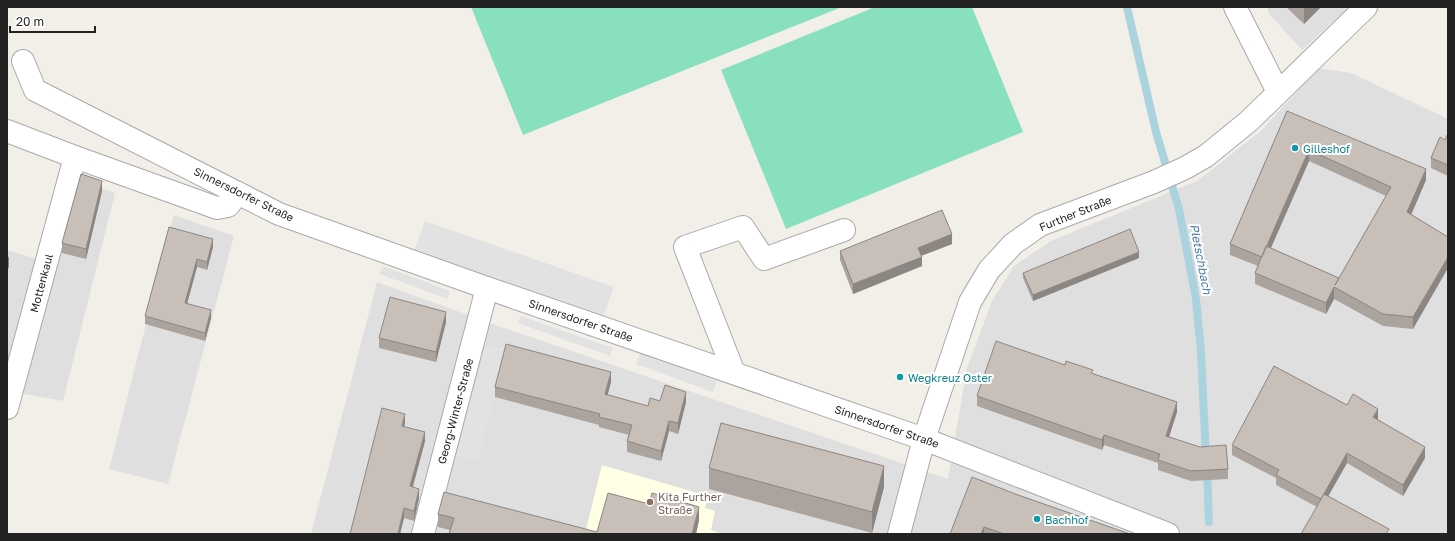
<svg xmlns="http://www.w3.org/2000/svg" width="1455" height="541" font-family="'Golos Text',sans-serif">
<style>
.residential{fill:#e0dfdf}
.education{fill:#ffffe5}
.pitch{fill:#88e0be}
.parking{fill:#e2e2e2}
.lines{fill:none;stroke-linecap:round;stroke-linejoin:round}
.stream{stroke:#aad3df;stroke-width:8}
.minor-casing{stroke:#a9a9a9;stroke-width:24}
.minor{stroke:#fff;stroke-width:22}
.wall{fill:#aba49e;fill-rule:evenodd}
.shaded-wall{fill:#8b8681}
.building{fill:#c7bfb8;stroke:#8b8681}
.culture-dot{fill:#0f9aa8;stroke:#fff;stroke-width:1.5}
.education-dot{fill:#8d6e63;stroke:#fff;stroke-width:1.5}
.labels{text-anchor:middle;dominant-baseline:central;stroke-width:4;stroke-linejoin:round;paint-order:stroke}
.culture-label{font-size:11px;fill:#0d838f;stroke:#fff;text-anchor:start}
.street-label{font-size:11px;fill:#222;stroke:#fff}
.education-label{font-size:11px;fill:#785e54;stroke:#fff;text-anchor:start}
.water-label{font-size:12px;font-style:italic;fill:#4a7aab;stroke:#fff}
</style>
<rect width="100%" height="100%" fill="#f2efe9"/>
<g class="residential">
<path d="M1267,7H1349L1302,50L1269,14Z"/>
<path d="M1318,68L1351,73L1448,119V534H311L377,282L504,328L948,479L967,368L992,301L1014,266L1051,241L1197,181L1261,131Z"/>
<path d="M74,178L115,193L63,401L7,391V250L54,264Z"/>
<path d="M174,215L234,236L168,484L109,469Z"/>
</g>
<path class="education" d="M602,465L708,496L705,508L715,511L711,530L723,534H585Z"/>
<g class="pitch">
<path d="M471,7H842L523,135Z"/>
<path d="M875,7H972L1023,132L786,229L721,70Z"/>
</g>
<g class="parking">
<path d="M425,221L614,287L603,317L414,251Z"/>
<path d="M383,266L450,291L447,299L380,274Z"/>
<path d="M521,316L613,348L610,356L518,323Z"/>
<path d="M486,344L507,350L478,461L456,455Z"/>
<path d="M640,353L717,381L713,392L636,364Z"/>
<path d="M1028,487L1154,534H1128L1025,495Z"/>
</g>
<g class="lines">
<g class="stream">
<path d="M1127,7L1156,132L1179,209L1196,299L1201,352L1206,458"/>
<path d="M1207,469L1209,522"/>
</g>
<defs>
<g id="minor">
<path d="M1235,7L1278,92"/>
<path d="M23,61L35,90L279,214L487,288L924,439L1168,534"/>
<path d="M7,131L75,157L217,208L228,206L238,193"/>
<path d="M734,373L685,247L743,227L764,259L844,230"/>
<path d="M7,408L75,157"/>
<path d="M423,534L487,288"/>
<path d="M899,534L924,439L970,302L989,270L1013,244L1040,225L1154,182L1185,168L1206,156L1249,121L1366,7"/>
</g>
</defs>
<use href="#minor" class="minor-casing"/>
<use href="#minor" class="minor"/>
</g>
<g class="wall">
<path d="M1286,7H1321L1304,24Z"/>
<path d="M1287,111L1426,180L1411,215L1448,237L1413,329L1383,326L1334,299L1326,314L1255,284V273L1258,266L1230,255V244ZM1309,161L1386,196L1339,278L1271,248Z"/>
<path d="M1448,133V176L1431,168V158L1445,140Z"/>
<path d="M102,191L86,259L62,253V243Z"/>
<path d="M169,227L213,247L207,270L197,267L187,304L211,318L205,341L145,324V316Z"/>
<path d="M952,244L921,256L922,266L853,294L840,260V251Z"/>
<path d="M1139,258L1033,301L1023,278V273Z"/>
<path d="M446,322L436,362L379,348V338Z"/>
<path d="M1093,374L1177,412L1169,437L1228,469V479L1191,481L1158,470V463L1104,445L1102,450L977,406V396Z"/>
<path d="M611,382L607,395L648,406L660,401L686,402L678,434L669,431L661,461L627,452V441L629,435L599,427V425L495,397V387Z"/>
<path d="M1347,405L1378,419V420L1425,458L1403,496L1347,463L1328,496L1389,534L1317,507L1276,485V478L1232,455V445Z"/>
<path d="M405,423L404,427L425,441L413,487L419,498L414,521L404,518L400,534H350Z"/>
<path d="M709,468L884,487L872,533L709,489Z"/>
<path d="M1018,495L1130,534H950Z"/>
<path d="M438,514L597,532L699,520L696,534H449L450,530L438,527Z"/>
</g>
<g class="shaded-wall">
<path d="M1305,7H1321L1304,24V8Z"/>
<path d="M1309,150V161L1262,268V257Z"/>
<path d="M1426,169V180L1407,224V212Z"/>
<path d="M102,181V191L86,259V249Z"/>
<path d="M952,234V244L918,257V248Z"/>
<path d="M213,239V247L207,270V262Z"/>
<path d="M1139,252V258L1033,301V295Z"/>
<path d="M9,256V267L7,272V260Z"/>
<path d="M922,257V266L853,294V284Z"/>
<path d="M1448,257V268L1413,329V317Z"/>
<path d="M197,259V267L185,311V303Z"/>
<path d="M1334,287V299L1326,314V303Z"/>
<path d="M211,310V318L205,341V333Z"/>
<path d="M446,312V322L436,362V352Z"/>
<path d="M611,372V382L605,405V394Z"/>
<path d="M686,392V402L678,434V423Z"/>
<path d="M1177,402V412L1166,446V436Z"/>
<path d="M1378,409V419L1373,427V417Z"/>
<path d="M405,414V423L402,436V426Z"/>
<path d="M669,421V431L661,461V451Z"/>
<path d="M425,432V441L410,496V486Z"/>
<path d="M1104,435V445L1102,450V440Z"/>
<path d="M1425,447V458L1403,496V485Z"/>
<path d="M1347,453V463L1321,509V499Z"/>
<path d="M884,466V487L872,533V512Z"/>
<path d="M419,489V498L414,521V511Z"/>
<path d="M699,507V520L696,534H692Z"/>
<path d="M404,508V518L400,534H398Z"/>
<path d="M984,527V534H981Z"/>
</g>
<g class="building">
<path d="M1287,111L1426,169L1407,212L1448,237V257L1413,317L1383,314L1334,287L1326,303L1255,273L1266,246L1339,278L1335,285L1391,187L1309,150L1285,204L1262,257L1230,244Z"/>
<path d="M1448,133V165L1431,158L1440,137L1445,140Z"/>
<path d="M81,174L102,181L86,249L62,243Z"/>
<path d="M942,210L952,234L918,248L922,257L853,284L840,251Z"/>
<path d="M169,227L213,239L207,262L197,259L185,303L211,310L205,333L145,316Z"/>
<path d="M1130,229L1139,252L1033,295L1023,273Z"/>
<path d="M390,297L446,312L436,352L379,338Z"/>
<path d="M996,341L1065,365L1066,361L1093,370L1091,373L1177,402L1166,436L1200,447L1226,445L1228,469L1191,471L1158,460L1160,454L1104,435L1102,440L977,396Z"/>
<path d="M506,344L611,372L605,394L648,406L650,398L660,401L665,385L686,392L678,423L669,421L661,451L627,441L632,425L599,417L600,414L495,387Z"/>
<path d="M1274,366L1347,405L1353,394L1378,409L1373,417L1425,447L1403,485L1347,453L1321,499L1276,475L1279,470L1232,445Z"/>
<path d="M382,408L405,414L402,426L425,432L410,486L419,489L414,511L404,508L398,534H350Z"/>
<path d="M721,423L884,466L872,512L709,468Z"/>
<path d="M972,477L1018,495L1130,534H1004L984,527L981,534H950Z"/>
<path d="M444,492L597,532L608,493L649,504L652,493L699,507L692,534H449L454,518L438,514Z"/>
<path d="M1324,494L1389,529L1386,534H1301Z"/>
</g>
<g class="culture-dot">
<circle cx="1295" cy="148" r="4"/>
<circle cx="900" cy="377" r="4"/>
<circle cx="1037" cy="519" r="4"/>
</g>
<circle class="education-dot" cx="650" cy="502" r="4"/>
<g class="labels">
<g class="culture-label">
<text x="1303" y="148">Gilleshof</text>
<text x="908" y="377">Wegkreuz Oster</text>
<text x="1045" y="519">Bachhof</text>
</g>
<g class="street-label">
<text transform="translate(244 194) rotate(26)">Sinnersdorfer Straße</text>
<text transform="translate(1075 213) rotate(-22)">Further Straße</text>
<text transform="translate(41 283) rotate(-75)">Mottenkaul</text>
<text transform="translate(581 320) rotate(19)">Sinnersdorfer Straße</text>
<text transform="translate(455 411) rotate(-75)">Georg-Winter-Straße</text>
<text transform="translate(887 426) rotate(19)">Sinnersdorfer Straße</text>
</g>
<g class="education-label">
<text x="658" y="496">Kita Further<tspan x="658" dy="13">Straße</tspan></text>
</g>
<g class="water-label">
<text transform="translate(1201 259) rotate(79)">Pletschbach</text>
</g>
</g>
<rect width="1455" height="541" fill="none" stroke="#222222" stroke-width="16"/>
<path d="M10 26v6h85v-6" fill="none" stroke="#222222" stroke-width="2"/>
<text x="16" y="26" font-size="12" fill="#222222" stroke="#ffffff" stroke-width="3" paint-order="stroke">20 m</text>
</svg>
